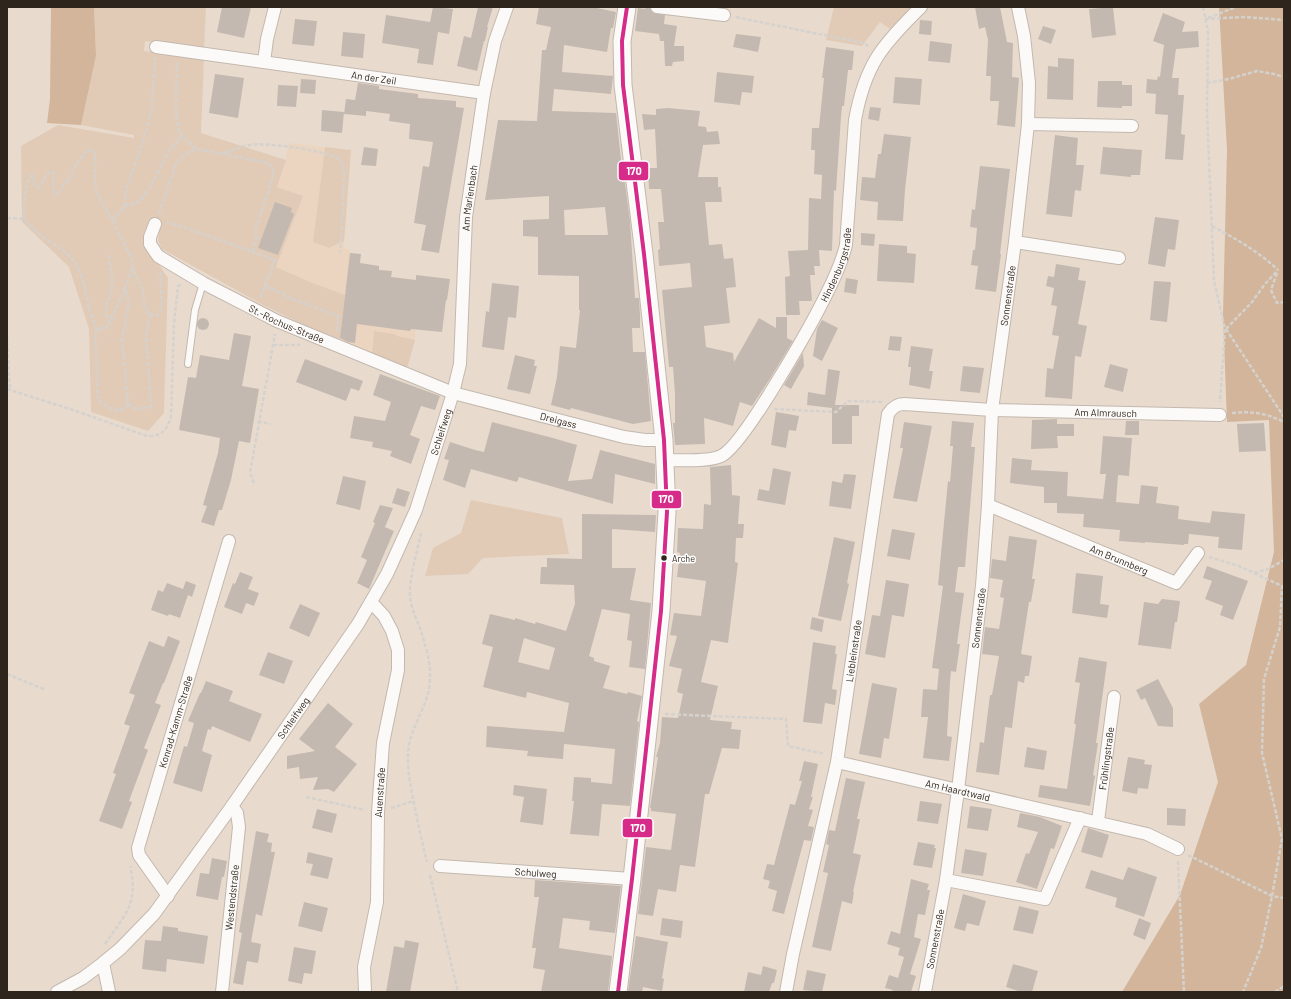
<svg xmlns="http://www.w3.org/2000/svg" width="1291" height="999" font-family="Barlow,sans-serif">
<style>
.built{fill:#ecd5c0}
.green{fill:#e1cbb7}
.forest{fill:#d2b59a}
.building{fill:#c4b9b0;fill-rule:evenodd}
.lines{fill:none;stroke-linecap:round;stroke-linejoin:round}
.lane-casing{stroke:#c3b8ae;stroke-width:8}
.street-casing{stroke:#c3b8ae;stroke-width:14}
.secondary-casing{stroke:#c3b8ae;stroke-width:19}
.path{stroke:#d5d2ce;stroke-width:2.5;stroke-dasharray:4 2;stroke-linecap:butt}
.lane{stroke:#fcfaf8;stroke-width:6}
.street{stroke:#fcfaf8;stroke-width:12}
.secondary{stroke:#fcfaf8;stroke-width:17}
.bus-1-casing{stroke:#fff;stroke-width:7}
.bus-1{stroke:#d62b88;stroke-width:4}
.bus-dot{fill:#2e251c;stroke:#fff;stroke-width:1.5}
.labels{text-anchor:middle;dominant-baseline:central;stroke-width:3;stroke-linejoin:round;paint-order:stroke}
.bus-label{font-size:9px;fill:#2e251c;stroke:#fff;text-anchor:start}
.street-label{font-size:10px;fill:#2e251c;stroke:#fff}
.line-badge{stroke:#fff;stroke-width:1.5}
.badge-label{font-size:11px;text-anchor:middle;font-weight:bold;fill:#fff}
</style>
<rect width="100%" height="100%" fill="#e8dbce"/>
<path class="built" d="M288,143L351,150L344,248L350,250V253L361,254L360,263L379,266V270L392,271L391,277L416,280V275L450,279L447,300L443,299L417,313L415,340L407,368L340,339L345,295L310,282L276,267L303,196L277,187L286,160Z"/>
<g class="green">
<path d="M94,7H206L204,49L145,41L144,51L204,58L201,133L286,160L277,187L303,196L276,267L310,282L345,295L340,339L304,325L263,305L162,249L158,241L160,225L149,221L144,233L145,244L168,278L164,413L148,431L91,412L89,329L69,267L22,222L21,146L58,125L134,138V135L81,125L96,56Z"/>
<path d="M834,7H912L890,29L880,22L862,46L826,40Z"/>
<path d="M325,147L351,150L344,241L329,248L313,242Z"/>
<path d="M374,331L394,334L397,336L415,340L407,368L372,353Z"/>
<path d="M471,500L562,518L569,554L483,558L468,574L425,576L433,548L461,533Z"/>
</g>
<g class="forest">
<path d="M51,7H94L96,56L81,125L47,123L50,99Z"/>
<path d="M1219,7H1284V992H1122L1180,895L1218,782L1199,704L1246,665L1274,552L1269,420L1227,422L1223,315L1227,150Z"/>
</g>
<g class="building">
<path d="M222,7H251L244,38L217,32Z"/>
<path d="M433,7L453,9L449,34L438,32L433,65L417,63L419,49L382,43L386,15L430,22Z"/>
<path d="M478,7H493L487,27H488L485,41H484L477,71L457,66L464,36L471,38Z"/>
<path d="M539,7H597V8L616,12L613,28H611L607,52L564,45L562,72L613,76L611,94L554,89L552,111L616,113L622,169H623L630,221L635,298H639L640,315V328H632L633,352H645L651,421L633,424L571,408L570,410L551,405L557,377L560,346L576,348L580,310H579V276L538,275V237L523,236V220L549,219V196L485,200L498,120L537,121L542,50H546L551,27L536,24ZM605,207L608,235H565L564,210Z"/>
<path d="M646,7H650L653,13L665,15L664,24L677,26L674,46H684V61L673,62L672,66H665L664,41H660L659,34L635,31L638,8L645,9Z"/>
<path d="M975,7H1000L1007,42L1013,43L1012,77L1019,78L1015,127L997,125L999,101H990L991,76H986L988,40L985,27L979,29Z"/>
<path d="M1113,7L1116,35L1092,38L1089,9Z"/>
<path d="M1163,13L1185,22L1182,32L1198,31L1199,47L1176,49L1172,78H1179L1178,95H1184L1181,134L1185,135L1183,160L1165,159L1168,115L1155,114L1156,94L1146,93L1147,79L1157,80L1158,76L1160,77L1164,45L1153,41Z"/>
<path d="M295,19L317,21L314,46L292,44Z"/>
<path d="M920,20L932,21L931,35L919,34Z"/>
<path d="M1043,26L1056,30L1051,44L1038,39Z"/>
<path d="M343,32L365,34L363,58L341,56Z"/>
<path d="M736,34L761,37L758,52L733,47Z"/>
<path d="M930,41L952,44L950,63L928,61Z"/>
<path d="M826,47L854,51L852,70H848L844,106H842L841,117L836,191L834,190L832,251L819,250L820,266H814L815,275H810L812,301H799L800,315H786L785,277L790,276L788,251L808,250L809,198L821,199L822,175L814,174L815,150H811L812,128H819L824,78H822Z"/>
<path d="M1058,58L1074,59L1073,100L1047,99L1048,66L1058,67Z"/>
<path d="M717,72L754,76L752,93L742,92L740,105L714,102Z"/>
<path d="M215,74L244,78L238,118L209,113Z"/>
<path d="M895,77L922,79L920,105L893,103Z"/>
<path d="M301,79L316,80L315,94L300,93Z"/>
<path d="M1098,81H1122V85H1132V106H1122V108L1097,107Z"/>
<path d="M358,83L379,86V89L418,94V98L456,101V107L464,108L439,253L421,250L426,225L414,223L423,166L429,167L433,142L409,139L410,124L389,121L390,114L366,111V116L344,114L346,99L355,100Z"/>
<path d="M278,85L298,86L296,107L277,106Z"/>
<path d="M870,107L881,108L879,121L868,119Z"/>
<path d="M668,108L700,111L698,126L706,127L707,132L718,131L720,144L703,145L698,177H718V187H721L722,202H705L709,245L722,244L724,259L733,258L736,287L726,288L730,323L704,326L706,347L733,353L734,362L759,318L776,328V317H787V338L793,341L771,377L752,406L740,402L733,426L704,418L705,444L675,445L673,423H675V394L673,367H669L662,290L692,287L690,263L659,266L658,250L660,249L658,222H664L661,189H649L648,168H657L655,129L644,130L642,114L656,115V109Z"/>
<path d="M322,110L344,112L342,133L321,131Z"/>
<path d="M884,134L911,137L905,190L903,221L877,220L878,202L860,200L862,177L875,178L878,154H881Z"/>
<path d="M1055,135L1078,138L1076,165H1084L1081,191L1075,190L1072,217L1046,214Z"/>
<path d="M364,147L378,149L376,166L361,165Z"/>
<path d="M1103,147L1142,150L1140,175H1131V177L1100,174Z"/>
<path d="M980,166L1010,169L1000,254H1001L996,292L975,289L978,266L971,265L973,250H975L977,228L970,227L972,209L975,210Z"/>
<path d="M275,202L292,208L291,212L294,214L278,255L258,248Z"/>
<path d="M1155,217L1179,220L1175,250L1168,249L1165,267L1148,264Z"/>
<path d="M861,233L875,234L874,246L861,245Z"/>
<path d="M879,244L907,246V253L916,254L914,283L877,281Z"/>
<path d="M350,253L361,254L360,263L379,266V270L392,271L391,277L416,280V275L450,279L447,300H446L442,332L411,329L410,331L357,324L355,343L348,342L340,338Z"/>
<path d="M1056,264L1080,268L1078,280L1086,281L1078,324L1087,326L1081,357L1075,356L1072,399L1045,397L1047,368L1053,369L1059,336L1052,335L1057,306L1051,305L1054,288L1046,286L1048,276L1054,277Z"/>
<path d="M846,278L858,280L856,294L844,292Z"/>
<path d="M1154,281L1171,282L1167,322L1150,320Z"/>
<path d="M492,283L519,286L516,318L508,317L504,350L482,347L486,311L489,312Z"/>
<circle cx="203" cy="324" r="6"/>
<path d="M822,320L838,328L822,361L813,356L817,329Z"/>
<path d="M234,333L251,336L242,386L259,389L250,443L239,441L231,480L222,510H219L214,526L201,522L207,506L203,505L218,453L220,438L179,430L188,377L196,378L200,355L229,360Z"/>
<path d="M890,336L902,337L900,351L888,350Z"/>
<path d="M911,346L933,349L929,371H933L930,389L909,385L911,367H908Z"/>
<path d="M803,353L804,366L791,389L784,385Z"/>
<path d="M515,355L535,360L534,366H537L530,394L507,389Z"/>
<path d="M305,359L363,381L359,391L351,388L346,401L296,382Z"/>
<path d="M1110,364L1128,369L1123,392L1104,387Z"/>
<path d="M963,366L984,368L980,393L960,391Z"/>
<path d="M828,369L840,371L835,405H859V416H852V444H832V408L807,405L808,392L825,395Z"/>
<path d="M380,374L440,396L435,410L421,406L410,435L420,439L411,464L390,456L392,451L372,447L373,442L350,438L354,416L385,421L391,402L373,395Z"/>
<path d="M776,412L799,416L796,431L789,430L786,448L771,445Z"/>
<path d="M1057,419V424H1074V436H1057L1058,448L1031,449L1032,420Z"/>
<path d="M952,421L974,423L971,447H975L965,567H958L955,592L964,593L957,644H960L956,672L951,671L950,682L947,736L952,737L949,761L923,758L928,717H921L923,689L937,690L939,669L932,668L943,586L938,585L948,481L950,482L953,446H950Z"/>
<path d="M1126,421H1139V435H1125Z"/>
<path d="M492,422L553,438L577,445L568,481L592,479L600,450L655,464V484L615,474L613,504L519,477L517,482L471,469L465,488L443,480L449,460L444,459L450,442L475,450L484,452Z"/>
<path d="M904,422L932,426L917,502L893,498L903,448H900Z"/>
<path d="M1264,423L1266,451L1239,452L1237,424Z"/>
<path d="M1103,436L1132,438L1129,476L1118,475L1116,502L1139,504L1141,485L1158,487L1156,503L1179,506L1178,519L1210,523L1212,511L1245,514L1242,550L1218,548L1219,537L1189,534L1188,544H1184V545L1145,542V543L1119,541L1120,530L1083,527L1084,514L1057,513V503H1044V487L1010,483L1012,458L1032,460L1031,470L1068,472L1067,496L1103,499L1106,474H1100Z"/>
<path d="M731,465L732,495L740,496L738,524H744L743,538H736L735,562L738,563L728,643L711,640L701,682L718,686L710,720L732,722L731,729L741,730L739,749L722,748L709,794H705L695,867L680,865L676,892L658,889L653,916L638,914L646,847L671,850L676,814L651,811V808H650L658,757H656L660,743L662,717L678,718L683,694L677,692L682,669L669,666L677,636L670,635L674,613L701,616L706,581L677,577L680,553L677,552L678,528L703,529L704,504L711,505L710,467Z"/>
<path d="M773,468L791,472L785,505L757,500L759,489L769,491Z"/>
<path d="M844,474L856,475L851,509L829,506L832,481L842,483Z"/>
<path d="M343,476L366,481L360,510L336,504Z"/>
<path d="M397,488L410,492L405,507L392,503Z"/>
<path d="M380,505L393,508L385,527L380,525L394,531L369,589L357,583L367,560L361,557L375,523L373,522Z"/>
<path d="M582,514L656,515L655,532L612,529V568H636L630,600L651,603L645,669L629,667L632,641L627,640L630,614L602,609L589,656L594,658V661L610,666L603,688L627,694L628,692L642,696L637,721L639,722L630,806L602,804L599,836L570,834L574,801H572L574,777L591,778V782L612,784L615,749L564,744L563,759L527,756L528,751L486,747L487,726L564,732L569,703L527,692L526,698L483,687L493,647L482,644L490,614L515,620V618L535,624L536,622L566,631L575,604L574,585L540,584L541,567H547V558L582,559ZM524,638L555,648L549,670L518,662Z"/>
<path d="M892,529L915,533L910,560L887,556Z"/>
<path d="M1009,536L1037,540L1032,579H1035L1031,602H1029L1021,654L1032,656L1029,676H1025L1024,683L1018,681L1012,728L1005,727L999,775L976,772L980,742L984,743L990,695H992L999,656L982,654L985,627L999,629L1004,598L1000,597L1003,580L990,578L992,559L1006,561Z"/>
<path d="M834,537L855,542L847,583L849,584L841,621L818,616Z"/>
<path d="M1207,566L1248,581L1233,620L1220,615L1223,606L1205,599L1212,581L1203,578Z"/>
<path d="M240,572L253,577L248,589L259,593L254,606L246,603L242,614L224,607L233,583L235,584Z"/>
<path d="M1076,573L1103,576L1100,604L1109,605L1107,618L1072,613Z"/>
<path d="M886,580L909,584L904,617L892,615L885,658L865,654L872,615L880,616Z"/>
<path d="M186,581L196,585L192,597L188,595L180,618L169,614L168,616L151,610L158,590L163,592L167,583L183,589Z"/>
<path d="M1162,599L1180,601L1177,622H1175L1171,649L1138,645L1144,602L1158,604Z"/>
<path d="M300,604L320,613L309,637L289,628Z"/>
<path d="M812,617L824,620L822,632L810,629Z"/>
<path d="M168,636L180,641L164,683H163L155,703L161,705L144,748L148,750L129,801L132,802L122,829L99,821L116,774L113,773L130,726L124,724L135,695L129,693L149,641L164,647Z"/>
<path d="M813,642L836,646L835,654H837L832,689L837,690L835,705L825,703L822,724L803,722Z"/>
<path d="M268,652L293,661L284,684L259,675Z"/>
<path d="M1079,657L1107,662L1096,743H1098L1093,775L1095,776L1090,806L1038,797L1040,785L1067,789L1076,724H1074L1080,683L1075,682Z"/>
<path d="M1158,679L1173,708V727L1158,726L1145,698L1141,700L1136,690Z"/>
<path d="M206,681L233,691L229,701L262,714L250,742L212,726L211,730L208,729L202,751L212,755L202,792L173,783L184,746L187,747L194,723L188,721L200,693H201Z"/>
<path d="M872,683L897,688L889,739L884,738L881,758L859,754Z"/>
<path d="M328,703L353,724L335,747L357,764L334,792L328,789L313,790L318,777L300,779L299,767L287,769V756L315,751L299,739Z"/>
<path d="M1027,747L1047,751L1044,770L1024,767Z"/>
<path d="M1128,757L1145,760L1144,764L1152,765L1148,789L1138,788L1137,794L1122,791Z"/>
<path d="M804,761L818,764L811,797H813L809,809L813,810L808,826L814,827L811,841L804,840L784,914L772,911L777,891L768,888L770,881L763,879L767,864L774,865L790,804L795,805L802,781H799Z"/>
<path d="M846,778L865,782L857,819H860L853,853L861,855L853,892H854L852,904L842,901L831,951L812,947L828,873L823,872L829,845L826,844L829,830L835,831Z"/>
<path d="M514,785L547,789L543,825L520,822L524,797L513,795Z"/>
<path d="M920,801L942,804L938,824L917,821Z"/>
<path d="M970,806L992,809L988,831L967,828Z"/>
<path d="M1167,808L1186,809L1185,826L1167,825Z"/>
<path d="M317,809L337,814L332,833L312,828Z"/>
<path d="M1020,813L1040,817L1062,826L1054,849L1051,848L1037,889L1016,882L1026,853L1029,854L1038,832L1017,827Z"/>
<path d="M1088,828L1109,835L1102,858L1081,852Z"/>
<path d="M256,831L269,834L267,842L272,843L271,852H275L262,916L256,914L251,942L261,944L258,963L247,961L243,985L233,983L242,933L239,932Z"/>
<path d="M918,842L935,845L934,848H936L932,868L913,865Z"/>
<path d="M965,849L987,853L983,876L961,873Z"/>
<path d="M308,852L333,858L328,879L310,875L313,864L306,863Z"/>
<path d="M212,858L227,861L224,877H222L218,900L196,896L200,873L209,874Z"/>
<path d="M1128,867L1157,877L1144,917L1115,907L1117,898L1085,888L1091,870L1123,880Z"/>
<path d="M911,879L929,884L927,890H930L925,915L918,914L914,937L921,939L910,974L916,976L911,992H892L893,990L885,988L889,975L898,978L904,957L898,955L900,948L887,944L891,931L900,934Z"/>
<path d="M535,880L621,886L615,933L589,930L590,921L563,918L559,948L612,956L608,992H541L545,970L533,968L536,948H532L539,897H534Z"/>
<path d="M963,894L986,901L979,926L967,923L965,931L954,928Z"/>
<path d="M304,902L328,908L322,932L298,926Z"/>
<path d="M1019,906L1039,911L1033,934L1013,930Z"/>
<path d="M662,918L683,921L681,938L660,935Z"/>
<path d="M1139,918L1151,923L1145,940L1133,935Z"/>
<path d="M163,926L178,928V931L208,936L204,964L167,959L166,972L142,969L145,940L161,941Z"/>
<path d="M636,936L668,942L662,978L664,979L662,991L643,987L642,992L628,991Z"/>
<path d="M405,940L419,943L410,992H386L394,946L404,948Z"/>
<path d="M294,947L316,951L312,974L304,973L302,984L288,981Z"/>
<path d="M1013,964L1038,971L1032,992H1021L1006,987Z"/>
<path d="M763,966L777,970L774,983H772L769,992H744L748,972L761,975Z"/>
<path d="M807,970L826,974L822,992L803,990Z"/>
</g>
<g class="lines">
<defs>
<path id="lane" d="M188,364L195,310L203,283"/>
<g id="street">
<path d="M657,7L724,15"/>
<path id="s1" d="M156,47L484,93"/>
<path d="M264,62L267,39L275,7"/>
<path d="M1028,124L1132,126"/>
<path id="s2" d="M155,224L150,237V244L158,256L203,283L277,321L453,393L624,437L645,440H664"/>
<path d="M1015,242L1119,258"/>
<path id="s3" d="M666,460C680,460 709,462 721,456C743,447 814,320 827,293C835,277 842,262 846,245L855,120C865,65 882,45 921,7"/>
<path id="s4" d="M988,505L1176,583L1198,553"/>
<path id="s5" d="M837,762L1147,834L1178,849"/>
<path id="s6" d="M1098,821L1114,697"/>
<path id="s7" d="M440,866L632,879"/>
<path d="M946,880L1045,899L1080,818"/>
<path id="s8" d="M168,896L139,855L138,848L229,541"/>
<path d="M103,963L109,992"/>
<path id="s9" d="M57,992L83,978L103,963L120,949L154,914L232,806L358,624L387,574L416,510L453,393L460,364L466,217L484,93L495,41L507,7"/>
<path id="s10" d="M222,992L239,827L237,813L232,806"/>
<path id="s11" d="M365,992L364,967L377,902L378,813L383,743L398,670V650L392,631L384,616L371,602"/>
<path id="s12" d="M786,992L793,954L837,762L888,414C892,408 896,404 904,404L992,410L1220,415"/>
<path id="s13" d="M925,992L946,880L958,790L982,586L988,505L992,410L1015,242L1028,124L1029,83L1024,36L1018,7"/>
</g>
<path id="secondary" d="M618,992L632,879L661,611L667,512L664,440L644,254L623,85L622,41L627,7"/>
</defs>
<use href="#lane" class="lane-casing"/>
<use href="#street" class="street-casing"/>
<use href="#secondary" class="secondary-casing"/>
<g class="path">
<path d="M1203,7L1208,32L1207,111L1214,281L1225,329L1220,402"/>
<path d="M736,17L784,27L864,43L869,47"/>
<path d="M1208,18L1236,7"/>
<path d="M1205,19L1244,17L1284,20"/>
<path d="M177,62L176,111L178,128L182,136L197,149L268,163L273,168V176L255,231L257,237L252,252"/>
<path d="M1207,83L1229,79L1257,71L1274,74L1284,77"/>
<path d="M225,153C233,150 240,147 249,145C266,142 319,150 335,157C339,158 341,162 344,165L343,202L340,253"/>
<path d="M125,206L139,202L150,187L169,151L182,136"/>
<path d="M159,213L176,164C182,155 187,152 197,149"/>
<path d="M7,218L24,219"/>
<path d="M167,222L189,229L275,260L260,298"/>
<path d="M1212,226C1236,239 1258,251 1278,270"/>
<path d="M109,255C110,265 112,276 112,286C111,303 100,304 110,322"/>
<path d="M1277,273L1271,290L1277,303L1284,302"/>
<path d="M265,286L282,293L289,298L338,316L337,332"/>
<path d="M125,288L108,326L103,329H97L95,335L98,400C108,407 119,417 128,404L122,340L129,303L125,288L132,269"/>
<path d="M150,314L158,315C165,307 159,284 161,272"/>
<path d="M97,329C86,309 87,283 76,264C68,251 53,245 42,236C35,231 30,225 24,219C24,207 24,183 32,175L34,176C34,181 32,186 38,188L48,173L51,171L53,172L54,193L56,195L59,194L65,181L68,182L77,163L87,150H93C98,158 93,176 95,185C98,198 106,210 112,220"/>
<path d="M1226,329L1284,417"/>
<path d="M1226,329L1252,302L1265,284L1278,270"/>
<path d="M7,336L10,390"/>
<path d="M273,345H300"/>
<path d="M7,389L73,410L147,436C163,436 166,431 171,417L174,323L178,286L181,285"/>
<path d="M128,404L136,409L151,407L146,334L150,314L147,312L145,307L142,288L133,269L132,261L127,248L112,220L125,206L126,189L142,144L149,120L152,107L155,58"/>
<path d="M774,409L836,412L848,401L883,402"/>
<path d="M1232,413C1252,411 1266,413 1284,422"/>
<path d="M258,421L271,424"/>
<path d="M254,483L250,473L275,334"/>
<path d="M421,533C417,552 409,579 410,596C411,608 416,618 420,628C425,644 431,662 430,679C430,702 413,723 409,745C406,765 410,784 414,803C418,823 422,843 427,862"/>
<path d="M1209,557L1239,566L1282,586L1280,627L1264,679L1262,753L1282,839L1272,896L1261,948L1243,992"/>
<path d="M1254,573L1268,569L1284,560"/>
<path d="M7,674L46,690"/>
<path d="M665,714L786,719L788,746L825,754"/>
<path d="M306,797L365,810"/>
<path d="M391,808L414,801"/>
<path d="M1188,855L1272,896L1284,898"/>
<path d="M1178,861L1184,992"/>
<path d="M430,875L458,992"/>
<path d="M105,944C125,914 139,904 130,866"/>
<path d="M1275,992L1284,986"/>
</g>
<use href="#lane" class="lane"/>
<use href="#street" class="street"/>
<use href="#secondary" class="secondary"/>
<defs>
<path id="bus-1" d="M618,992L632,879L661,611L667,512L664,440L644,254L623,85L622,41L627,7"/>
</defs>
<use href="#bus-1" class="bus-1-casing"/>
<use href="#bus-1" class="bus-1"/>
</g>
<circle class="bus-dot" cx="664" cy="558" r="3.5"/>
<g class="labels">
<g class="bus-label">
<text x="672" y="558">Arche</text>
</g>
<g class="street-label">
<text stroke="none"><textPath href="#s1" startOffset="220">An der Zeil</textPath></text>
<text stroke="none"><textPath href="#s9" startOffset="927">Am Marienbach</textPath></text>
<text stroke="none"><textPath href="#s3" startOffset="281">Hindenburgstraße</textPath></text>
<text stroke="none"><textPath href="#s13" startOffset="702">Sonnenstraße</textPath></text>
<text stroke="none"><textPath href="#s2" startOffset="181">St.-Rochus-Straße</textPath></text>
<text stroke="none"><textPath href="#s12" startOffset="809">Am Almrausch</textPath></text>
<text stroke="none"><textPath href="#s2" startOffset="470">Dreigass</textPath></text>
<text stroke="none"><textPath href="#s9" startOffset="690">Schleifweg</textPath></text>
<text stroke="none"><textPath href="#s4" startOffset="142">Am Brunnberg</textPath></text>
<text stroke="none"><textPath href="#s13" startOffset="378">Sonnenstraße</textPath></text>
<text stroke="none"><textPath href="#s12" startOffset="348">Liebleinstraße</textPath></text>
<text stroke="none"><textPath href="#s9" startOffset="366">Schleifweg</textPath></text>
<text stroke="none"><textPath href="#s8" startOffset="189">Konrad-Kamm-Straße</textPath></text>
<text stroke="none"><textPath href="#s6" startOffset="63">Frühlingstraße</textPath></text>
<text stroke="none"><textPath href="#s5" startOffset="124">Am Haardtwald</textPath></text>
<text stroke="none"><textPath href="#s11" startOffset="201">Auenstraße</textPath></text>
<text stroke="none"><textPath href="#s7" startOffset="96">Schulweg</textPath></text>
<text stroke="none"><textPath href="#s10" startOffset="95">Westendstraße</textPath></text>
<text stroke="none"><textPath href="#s13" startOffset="54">Sonnenstraße</textPath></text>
</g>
</g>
<g class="line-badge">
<rect x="618" y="161" width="31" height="20" rx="4" fill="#d62b88"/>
<rect x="651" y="490" width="31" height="19" rx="4" fill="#d62b88"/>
<rect x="622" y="818" width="31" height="20" rx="4" fill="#d62b88"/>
</g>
<g class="badge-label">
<text x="634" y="175">170</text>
<text x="666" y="503">170</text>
<text x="638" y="832">170</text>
</g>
<rect width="1291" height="999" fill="none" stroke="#2e251c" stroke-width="16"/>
</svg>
